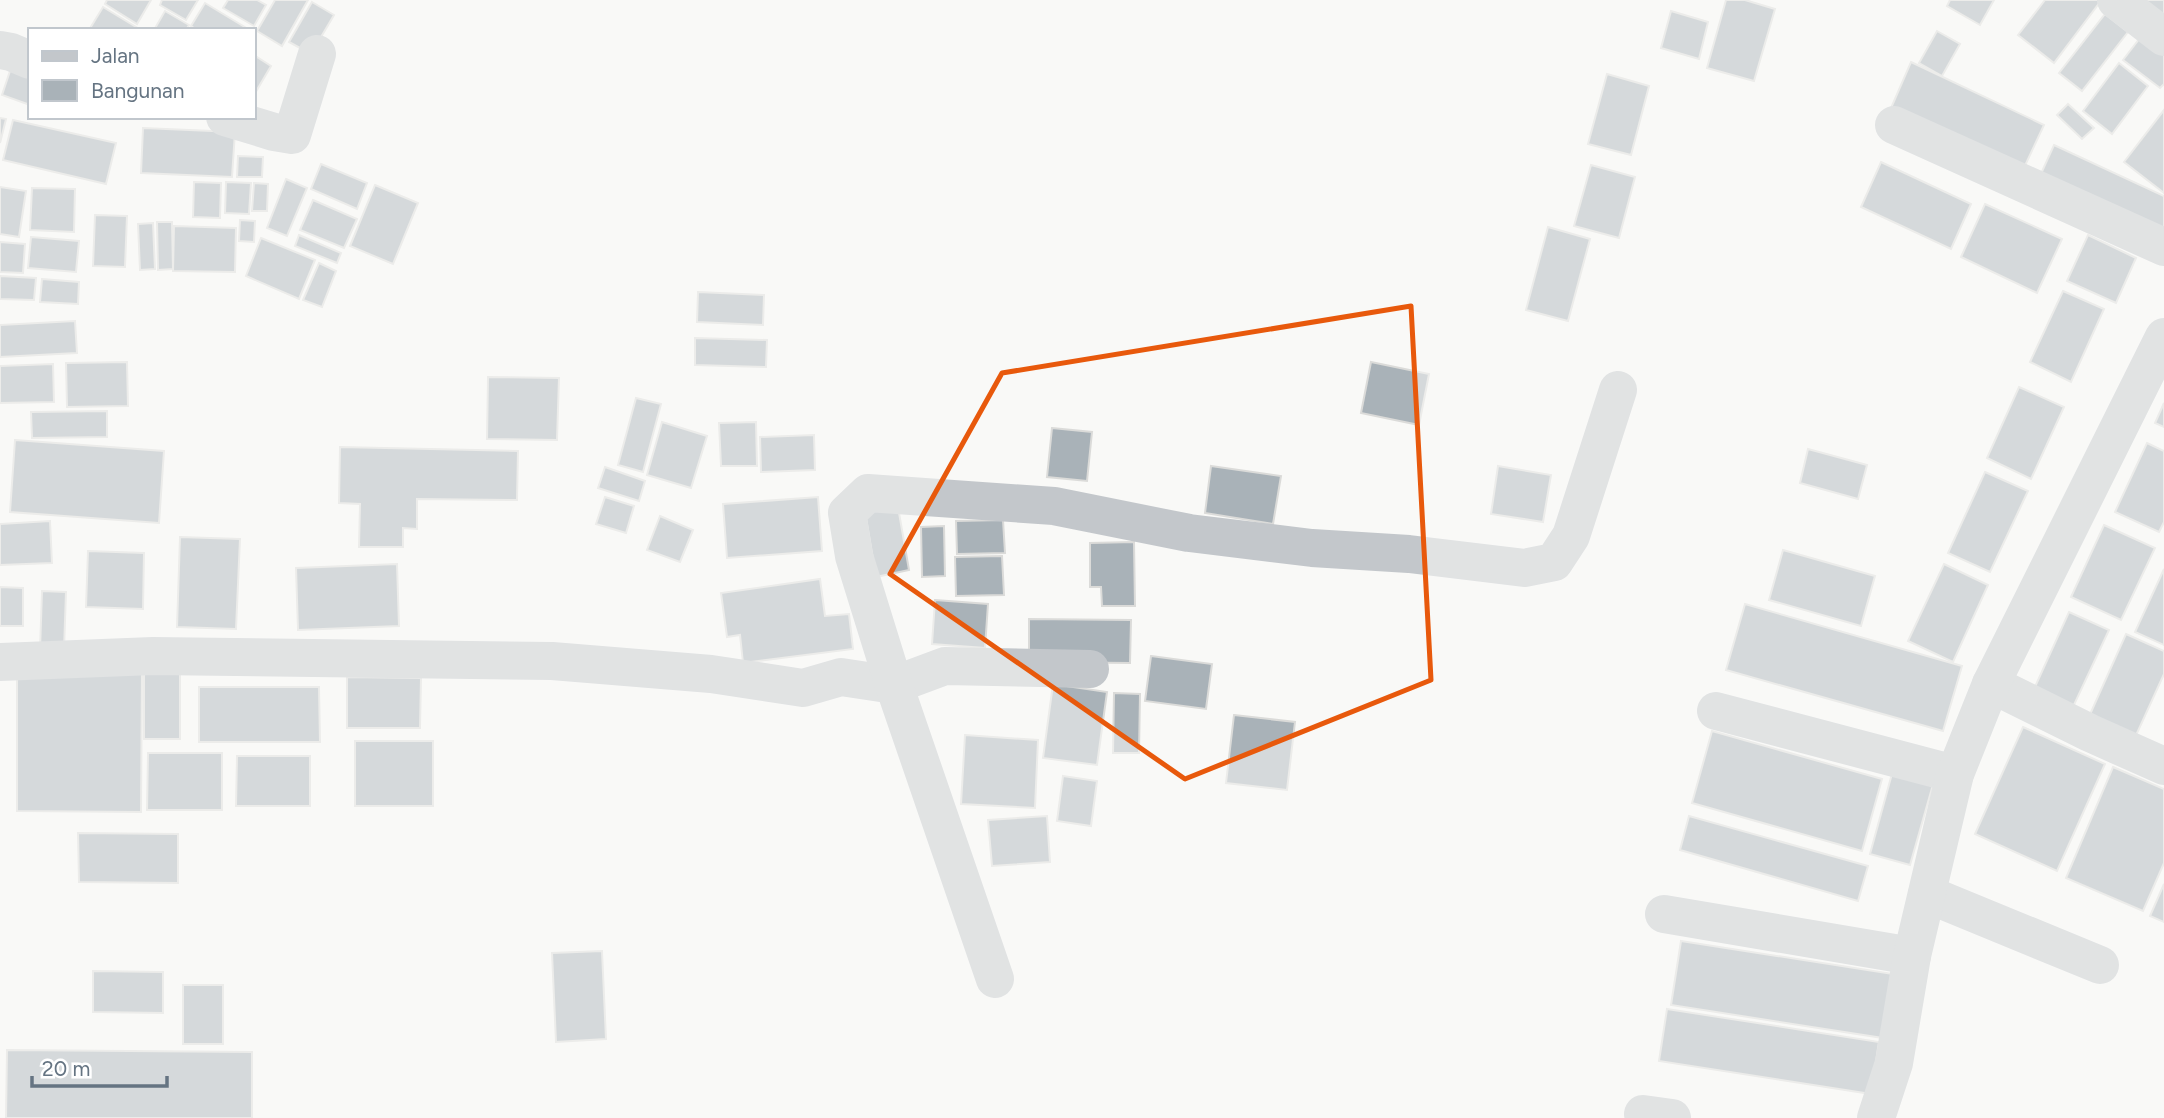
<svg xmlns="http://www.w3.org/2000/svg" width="2164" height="1118" font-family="Figtree,sans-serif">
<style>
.building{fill:#a9b2b8;stroke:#dbdbd9;stroke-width:2}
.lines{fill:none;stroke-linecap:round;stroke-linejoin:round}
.street{stroke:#c3c7cb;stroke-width:38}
.marked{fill:none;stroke:#e8590c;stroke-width:5;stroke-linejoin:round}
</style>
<rect width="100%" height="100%" fill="#f9f9f7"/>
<g class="building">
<path d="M107,0H151L137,24L105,4Z"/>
<path d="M162,0H198L186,20L160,5Z"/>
<path d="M228,0H257L266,5L254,26L223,8Z"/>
<path d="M275,0H308L282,46L257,31Z"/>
<path d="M1726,0H1745L1775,9L1754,81L1707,68Z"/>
<path d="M1950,0H1994L1980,25L1947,6Z"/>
<path d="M2045,0H2098L2100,2L2054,63L2018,35Z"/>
<path d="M2140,0H2164V20Z"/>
<path d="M312,2L334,15L311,54L289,42Z"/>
<path d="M205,3L248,29V30H197L191,26Z"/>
<path d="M103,7L141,30H89Z"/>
<path d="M165,11L189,25L186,30H154Z"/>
<path d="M1671,11L1708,22L1699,59L1661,48Z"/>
<path d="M2105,14L2128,32L2082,91L2059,73Z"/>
<path d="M1937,31L1960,44L1942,76L1919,63Z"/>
<path d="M2143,34L2164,51V84L2160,88L2123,60Z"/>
<path d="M254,55L271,66L254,95Z"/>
<path d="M1911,62L2044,125L2023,170L1891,108Z"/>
<path d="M2119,63L2148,86L2112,134L2083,111Z"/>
<path d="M12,65L30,71V105L2,95Z"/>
<path d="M1607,74L1649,86L1631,155L1588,144Z"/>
<path d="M2068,104L2094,128L2082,139L2057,115Z"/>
<path d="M2164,110V193L2124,162Z"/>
<path d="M0,118L6,119L0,143Z"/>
<path d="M13,120L116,143L106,184L3,160Z"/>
<path d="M143,128L235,132L232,177L141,173Z"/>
<path d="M2054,145L2164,196V236L2039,178Z"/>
<path d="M238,156L263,157L262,177H237Z"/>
<path d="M1881,162L1971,204L1951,249L1861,207Z"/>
<path d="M321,164L367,183L357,209L311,189Z"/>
<path d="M1591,165L1635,177L1619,238L1574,226Z"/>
<path d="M286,179L307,188L287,236L267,228Z"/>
<path d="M194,182L221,183L220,218L193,217Z"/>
<path d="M226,182L251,183L249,214L225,213Z"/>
<path d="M254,183L268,184L267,211H252Z"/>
<path d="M375,185L418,203L393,264L350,246Z"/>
<path d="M0,187L26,191L19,237L0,234Z"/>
<path d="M32,188L75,189L74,232L30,230Z"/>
<path d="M313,200L357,219L344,248L300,230Z"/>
<path d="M1985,204L2062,239L2037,293L1961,257Z"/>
<path d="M95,215L127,216L125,267L93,266Z"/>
<path d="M240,220L255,221L254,242L239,241Z"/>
<path d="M157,222H172L173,269L158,270Z"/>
<path d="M153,223L155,269L140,270L138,224Z"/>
<path d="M174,226L236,228L235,272L173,271Z"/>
<path d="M1548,227L1590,239L1568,321L1526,310Z"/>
<path d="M299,235L341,253L337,263L295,246Z"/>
<path d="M2088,235L2136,258L2116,303L2067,281Z"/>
<path d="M31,237L79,241L76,272L28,268Z"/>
<path d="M261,238L315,260L299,299L246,276Z"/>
<path d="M0,242L25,244L23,273L0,272Z"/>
<path d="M319,263L336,271L322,307L303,300Z"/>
<path d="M0,276L36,278L34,300L0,299Z"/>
<path d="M42,279L79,282L78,304L40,302Z"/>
<path d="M2063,291L2104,309L2071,382L2030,362Z"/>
<path d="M698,292L764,295L763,325L697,322Z"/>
<path d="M75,321L77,353L0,357V325Z"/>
<path d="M695,338L767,340L766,367L695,365Z"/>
<path d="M127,362L128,406L67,407L66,363Z"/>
<path d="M1371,362L1429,374L1419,425L1361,413Z"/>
<path d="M53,364L54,402L0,403V366Z"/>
<path d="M488,377L559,378L557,440L487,439Z"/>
<path d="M2019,387L2064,407L2031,479L1987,458Z"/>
<path d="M636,398L661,404L643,472L618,465Z"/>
<path d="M2164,403V427L2155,423Z"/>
<path d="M107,411V437L32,438L31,412Z"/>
<path d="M662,422L707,436L691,488L647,475Z"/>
<path d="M756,422L757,466H721L719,423Z"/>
<path d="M1052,428L1092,432L1087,481L1047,477Z"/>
<path d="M814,435L815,470L761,472L760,437Z"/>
<path d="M15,440L164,451L159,523L10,512Z"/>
<path d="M2147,443L2164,451V522L2159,532L2115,512Z"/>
<path d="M340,447L518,451L517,500L417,499V529L403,528V547H359L360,504L339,503Z"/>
<path d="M1808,449L1867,465L1858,499L1800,483Z"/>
<path d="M1211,466L1281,476L1273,524L1205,513Z"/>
<path d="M1498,466L1551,475L1543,522L1491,514Z"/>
<path d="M605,467L645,481L639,501L598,488Z"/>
<path d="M1985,472L2028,491L1990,572L1948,553Z"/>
<path d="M605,497L634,506L626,533L596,524Z"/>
<path d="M818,497L822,551L727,558L723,504Z"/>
<path d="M898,507L909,570L876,577L865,512Z"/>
<path d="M660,516L693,530L680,562L647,550Z"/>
<path d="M1003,520L1005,553L957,554L956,521Z"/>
<path d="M50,521L52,563L0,565V524Z"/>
<path d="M2104,525L2155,548L2121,620L2071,597Z"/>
<path d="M944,526L945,576L922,577L921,527Z"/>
<path d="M180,537L240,539L236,629L177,627Z"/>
<path d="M1134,542L1135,606H1102L1101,587H1090V543Z"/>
<path d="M1783,550L1875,576L1861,626L1769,600Z"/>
<path d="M88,551L144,553L143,609L86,607Z"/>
<path d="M1002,556L1004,595L956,596L955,557Z"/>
<path d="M397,564L399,626L298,630L296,568Z"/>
<path d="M1944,564L1988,585L1953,662L1908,641Z"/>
<path d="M2164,569V645L2135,632Z"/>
<path d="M820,579L825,616L849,614L853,649L743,663L740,635L727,637L721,593Z"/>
<path d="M0,587L23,588V626H0Z"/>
<path d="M42,591L66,592L64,650H40Z"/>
<path d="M935,600L988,604L985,648L932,644Z"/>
<path d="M1745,604L1962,666L1943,731L1726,670Z"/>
<path d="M2069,612L2109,630L2073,707L2034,689Z"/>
<path d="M1029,619L1131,620L1130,663L1029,662Z"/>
<path d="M2126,634L2164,651V674L2133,742L2087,721Z"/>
<path d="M1151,656L1212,664L1206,709L1145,701Z"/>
<path d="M144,665L180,666V739H144Z"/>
<path d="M17,671H142L141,812L17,811Z"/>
<path d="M347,677L421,678L420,728H347Z"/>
<path d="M1053,684L1107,692L1097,765L1043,758Z"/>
<path d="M199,687H319L320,742H199Z"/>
<path d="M1114,693L1140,694L1139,753H1113Z"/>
<path d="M1234,715L1295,722L1287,790L1226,783Z"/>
<path d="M2023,727L2105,764L2057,871L1975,834Z"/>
<path d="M1712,731L1882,779L1862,851L1692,803Z"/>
<path d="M965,735L1038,740L1035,808L961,804Z"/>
<rect x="355" y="741" width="78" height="65"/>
<path d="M148,753H222V810H147Z"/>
<path d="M237,756H310V806H236Z"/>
<path d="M2113,767L2164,789V863L2143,911L2066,878Z"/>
<path d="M1893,770L1934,781L1910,865L1870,854Z"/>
<path d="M1063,776L1097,781L1091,826L1057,821Z"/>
<path d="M1047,816L1050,862L992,866L988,820Z"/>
<path d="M1689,816L1868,866L1858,901L1680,850Z"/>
<path d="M78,833L178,834V883L79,882Z"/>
<path d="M2164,884V922L2150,916Z"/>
<path d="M1681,941L1893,974L1883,1038L1671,1005Z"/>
<path d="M602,951L606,1039L556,1042L552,953Z"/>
<path d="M93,971L163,972V1013L93,1012Z"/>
<rect x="183" y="985" width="40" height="59"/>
<path d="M1667,1009L1879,1042L1871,1094L1659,1061Z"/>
<path d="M7,1050L252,1052V1118H6Z"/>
</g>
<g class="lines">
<g class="street">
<path d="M2116,0L2164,37"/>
<path d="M0,50L11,52L30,60"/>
<path d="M225,117L274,132L292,135L317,54"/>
<path d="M1894,125L2164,247"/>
<path d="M0,662L153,656L552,661L711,674L803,688L841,677L894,685L945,666L1090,669"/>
<path d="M1991,684L2090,733L2164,766"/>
<path d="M1716,711L1955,774"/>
<path d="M1927,894L2100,965"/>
<path d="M1664,914L1912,956"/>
<path d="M995,979L894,685L854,556L847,513L868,493L1054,506L1189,533L1312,548L1409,554L1524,568L1554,562L1571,536L1618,390"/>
<path d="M1643,1114L1672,1118"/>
<path d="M1876,1118L1894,1063L1912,956L1955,774L1991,684L2164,337"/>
</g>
</g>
<path d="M0 0H2164V1118H0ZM1411,306L1431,680L1185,779L890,574L1002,373Z" fill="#f9f9f7" fill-opacity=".55" fill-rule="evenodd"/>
<path class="marked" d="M1411,306L1431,680L1185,779L890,574L1002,373Z"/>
<rect x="28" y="28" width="228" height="91" fill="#ffffff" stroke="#c1c7cd" stroke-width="2"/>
<rect x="42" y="51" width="35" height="10" fill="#c3c7cb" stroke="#c1c7cd" stroke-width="2"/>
<text x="91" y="63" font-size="21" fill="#657482">Jalan</text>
<rect x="42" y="80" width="35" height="21" fill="#a9b2b8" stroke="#c1c7cd" stroke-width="2"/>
<text x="91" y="98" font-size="21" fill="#657482">Bangunan</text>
<path d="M32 1076v10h135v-10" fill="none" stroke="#657482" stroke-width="3.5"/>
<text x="42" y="1076" font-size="21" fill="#657482" stroke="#ffffff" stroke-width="5" paint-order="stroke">20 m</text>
</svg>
